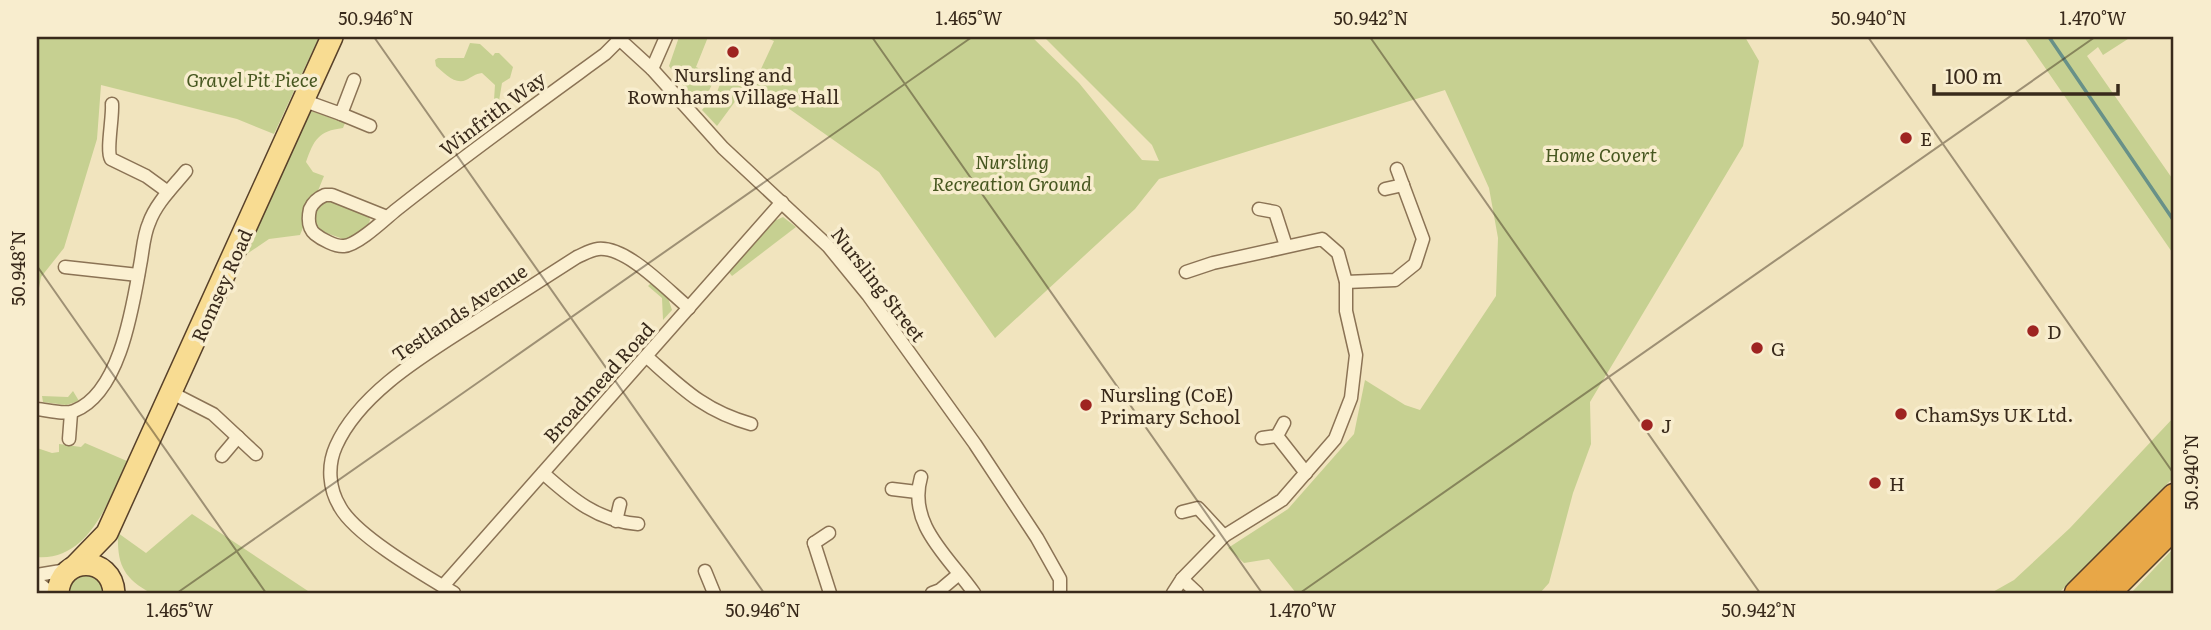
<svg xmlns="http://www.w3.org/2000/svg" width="2211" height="630" font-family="Literata,serif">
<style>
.green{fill:#c6d091}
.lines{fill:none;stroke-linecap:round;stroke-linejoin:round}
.stream{stroke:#689188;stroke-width:3.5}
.minor-casing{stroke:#8b7355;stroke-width:15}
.primary-casing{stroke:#58412a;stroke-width:24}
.motorway-casing{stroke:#58412a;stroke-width:27}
.minor{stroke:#fbf0d1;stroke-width:12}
.primary{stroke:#f8dc92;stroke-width:21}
.motorway{stroke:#e8a747;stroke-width:24}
.ticks{fill:none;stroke:#392a1b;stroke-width:2;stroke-opacity:0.45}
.poi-dot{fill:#9e2421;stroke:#f8edce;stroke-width:2.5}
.labels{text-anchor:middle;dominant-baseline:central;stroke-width:7;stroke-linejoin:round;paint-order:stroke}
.poi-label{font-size:19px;fill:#392a1b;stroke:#f8edce;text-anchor:start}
.park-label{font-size:19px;font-style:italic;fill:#475720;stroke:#f8edce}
.street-label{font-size:19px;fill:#392a1b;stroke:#f8edce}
.neatline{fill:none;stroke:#392a1b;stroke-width:2.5}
.ticks-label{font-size:18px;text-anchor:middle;fill:#392a1b}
</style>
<rect width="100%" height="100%" fill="#f1e4be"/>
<g class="green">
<path d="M37,37H319L274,134L237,119L101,85L97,139L64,248L41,277L37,299Z"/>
<path d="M679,37H708L696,67L716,76L706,97L697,105L669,66Z"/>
<path d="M764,37H1032L1079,83L1142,160L1159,161L1152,145L1044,37H1745L1759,61L1743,146L1590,402L1591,444L1573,493L1549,583L1540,593H1296L1269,559L1244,563L1228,548L1288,509L1354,434L1365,380L1405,405L1420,410L1496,296L1498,238L1489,188L1445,90L1159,179L1135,209L995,338L879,172L754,84L774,41Z"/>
<path d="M2024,37H2131L2103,55L2098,47L2087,56L2174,181V255Z"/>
<path d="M470,43L480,44L493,56L495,53H499L513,67L510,78L502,83L499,101L494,100L495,85L482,73C475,74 472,77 466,80C455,85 444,73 436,66L435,60L438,58H464Z"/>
<path d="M722,79L745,88L717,126L702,110L717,92Z"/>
<path d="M311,111L345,123L343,128C318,131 314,140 306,162L313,172L324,176L300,235L269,239L241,258L305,112Z"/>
<path d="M330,199L369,215L370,220L368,225L346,240L318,230L314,227C314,210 314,205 330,199Z"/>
<path d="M783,217L796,227L732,276L728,271L772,222Z"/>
<path d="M651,283L668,298L672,310L663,320L662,298L648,286Z"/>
<path d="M73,391L79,401L66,405L43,402L42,396L68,397Z"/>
<path d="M2174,417V477L2059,593H1991L2014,580L2070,528Z"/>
<path d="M85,443L127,461C109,500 89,561 37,557V448L52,453L59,452V444L81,447Z"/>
<path d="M192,514L311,593H151C123,578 117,564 118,533L146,553Z"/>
<path d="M2174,548V593H2131Z"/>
<path d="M83,574C95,577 101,580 103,593H67L72,580Z"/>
</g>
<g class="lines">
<path class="stream" d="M2049,37L2174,221"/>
<defs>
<g id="minor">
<path d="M617,37L652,69L723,148L828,246L868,295L975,444L1037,538L1060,579V593"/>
<path d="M652,69L666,37"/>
<path d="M305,101L341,114L354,80"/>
<path d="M112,104C113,118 106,151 111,159L146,176L168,192"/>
<path d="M341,114L370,126"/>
<path d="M1385,189L1403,185"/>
<path d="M1259,209L1275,212L1286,246"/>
<path d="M387,217L332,195H325C318,198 313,202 310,209C308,218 308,228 315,234C321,239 336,247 344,246C358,245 385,219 396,210C464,156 535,105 605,54L620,39"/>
<path d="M65,267L138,275"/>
<path d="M1346,282L1395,280L1415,264L1423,239L1397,169"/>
<path d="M647,357C682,388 704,411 751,424"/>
<path d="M172,393L213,414L256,454"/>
<path d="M37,409C48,410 64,415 74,411C121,393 133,304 141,260C143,248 144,234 149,223C156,203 173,187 186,171"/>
<path d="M1284,423L1277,436L1306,473"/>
<path d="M1262,438L1277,436"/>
<path d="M69,439L71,413"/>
<path d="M222,456L238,437"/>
<path d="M543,473C572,499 598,521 638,524"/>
<path d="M921,477C907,525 950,558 974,593"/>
<path d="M892,489L917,492"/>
<path d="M1182,512L1198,508L1224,536"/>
<path d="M616,521L620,504"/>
<path d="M814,543L830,593"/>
<path d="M814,543L829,533"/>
<path d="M705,571L714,593"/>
<path d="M37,575L67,570"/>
<path d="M1182,579L1197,593"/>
<path d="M37,582L51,593"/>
<path d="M443,586L782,202"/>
<path d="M454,593C424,575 356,536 340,507C329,489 327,466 336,446C360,392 426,354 474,323C508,301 543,279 577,257C584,254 590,250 598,249C627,246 667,290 689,308"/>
<path d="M932,593L940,590L959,574"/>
<path d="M1173,593L1182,579L1224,536L1282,500L1335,439L1351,398L1356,355L1346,311V282L1338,253L1322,239L1213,263L1186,272"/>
</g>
<g id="primary">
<path d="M75,566L107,533L332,37"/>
<path d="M58,593C60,555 112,555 114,593"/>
</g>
<g id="motorway">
<path d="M2077,593L2174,496"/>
<path d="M2108,593L2174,527"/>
</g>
</defs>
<use href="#minor" class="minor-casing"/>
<use href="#primary" class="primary-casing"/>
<use href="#motorway" class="motorway-casing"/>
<use href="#minor" class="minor"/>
<use href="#primary" class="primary"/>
<use href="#motorway" class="motorway"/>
</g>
<path class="ticks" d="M374,37L764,593M872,37L1262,593M1370,37L1760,593M1868,37L2174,474M37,266L266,593M177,593L972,37M1300,593L2095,37"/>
<g class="poi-dot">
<circle cx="733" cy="52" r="7"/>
<circle cx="1906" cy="138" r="7"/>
<circle cx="2033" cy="331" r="7"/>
<circle cx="1757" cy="348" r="7"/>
<circle cx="1086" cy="405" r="7"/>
<circle cx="1901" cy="414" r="7"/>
<circle cx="1647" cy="425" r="7"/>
<circle cx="1875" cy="483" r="7"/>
</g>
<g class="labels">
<g class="poi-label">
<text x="733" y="74" text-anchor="middle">Nursling and<tspan x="733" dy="22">Rownhams Village Hall</tspan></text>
<text x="1920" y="138">E</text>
<text x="2047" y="331">D</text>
<text x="1771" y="348">G</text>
<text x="1100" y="394">Nursling (CoE)<tspan x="1100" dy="22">Primary School</tspan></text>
<text x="1915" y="414">ChamSys UK Ltd.</text>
<text x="1661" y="425">J</text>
<text x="1889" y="483">H</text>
</g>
<g class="park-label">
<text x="252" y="79">Gravel Pit Piece</text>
<text x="1601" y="154">Home Covert</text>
<text x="1012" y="161">Nursling<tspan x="1012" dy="22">Recreation Ground</tspan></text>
</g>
<g class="street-label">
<text transform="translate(492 113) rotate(-37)">Winfrith Way</text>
<text transform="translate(879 284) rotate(52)">Nursling Street</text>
<text transform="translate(221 285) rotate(-66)">Romsey Road</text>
<text transform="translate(459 312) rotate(-34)">Testlands Avenue</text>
<text transform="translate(598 382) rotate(-48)">Broadmead Road</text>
</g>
</g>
<rect width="2211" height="630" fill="none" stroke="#f8edce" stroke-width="77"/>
<path d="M1934 84v10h184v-10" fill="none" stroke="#392a1b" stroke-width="3.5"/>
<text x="1945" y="84" font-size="21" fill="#392a1b" stroke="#f8edce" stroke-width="5" paint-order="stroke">100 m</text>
<rect x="38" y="38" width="2134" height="554" class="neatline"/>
<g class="ticks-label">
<text x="376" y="25">50.946°N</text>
<text x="969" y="25">1.465°W</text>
<text x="1371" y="25">50.942°N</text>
<text x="1869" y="25">50.940°N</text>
<text x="2093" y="25">1.470°W</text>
<text transform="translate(19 268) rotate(-90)" y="6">50.948°N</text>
<text transform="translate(2192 472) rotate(-90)" y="6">50.940°N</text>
<text x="180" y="617">1.465°W</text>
<text x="763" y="617">50.946°N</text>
<text x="1303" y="617">1.470°W</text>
<text x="1759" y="617">50.942°N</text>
</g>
</svg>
